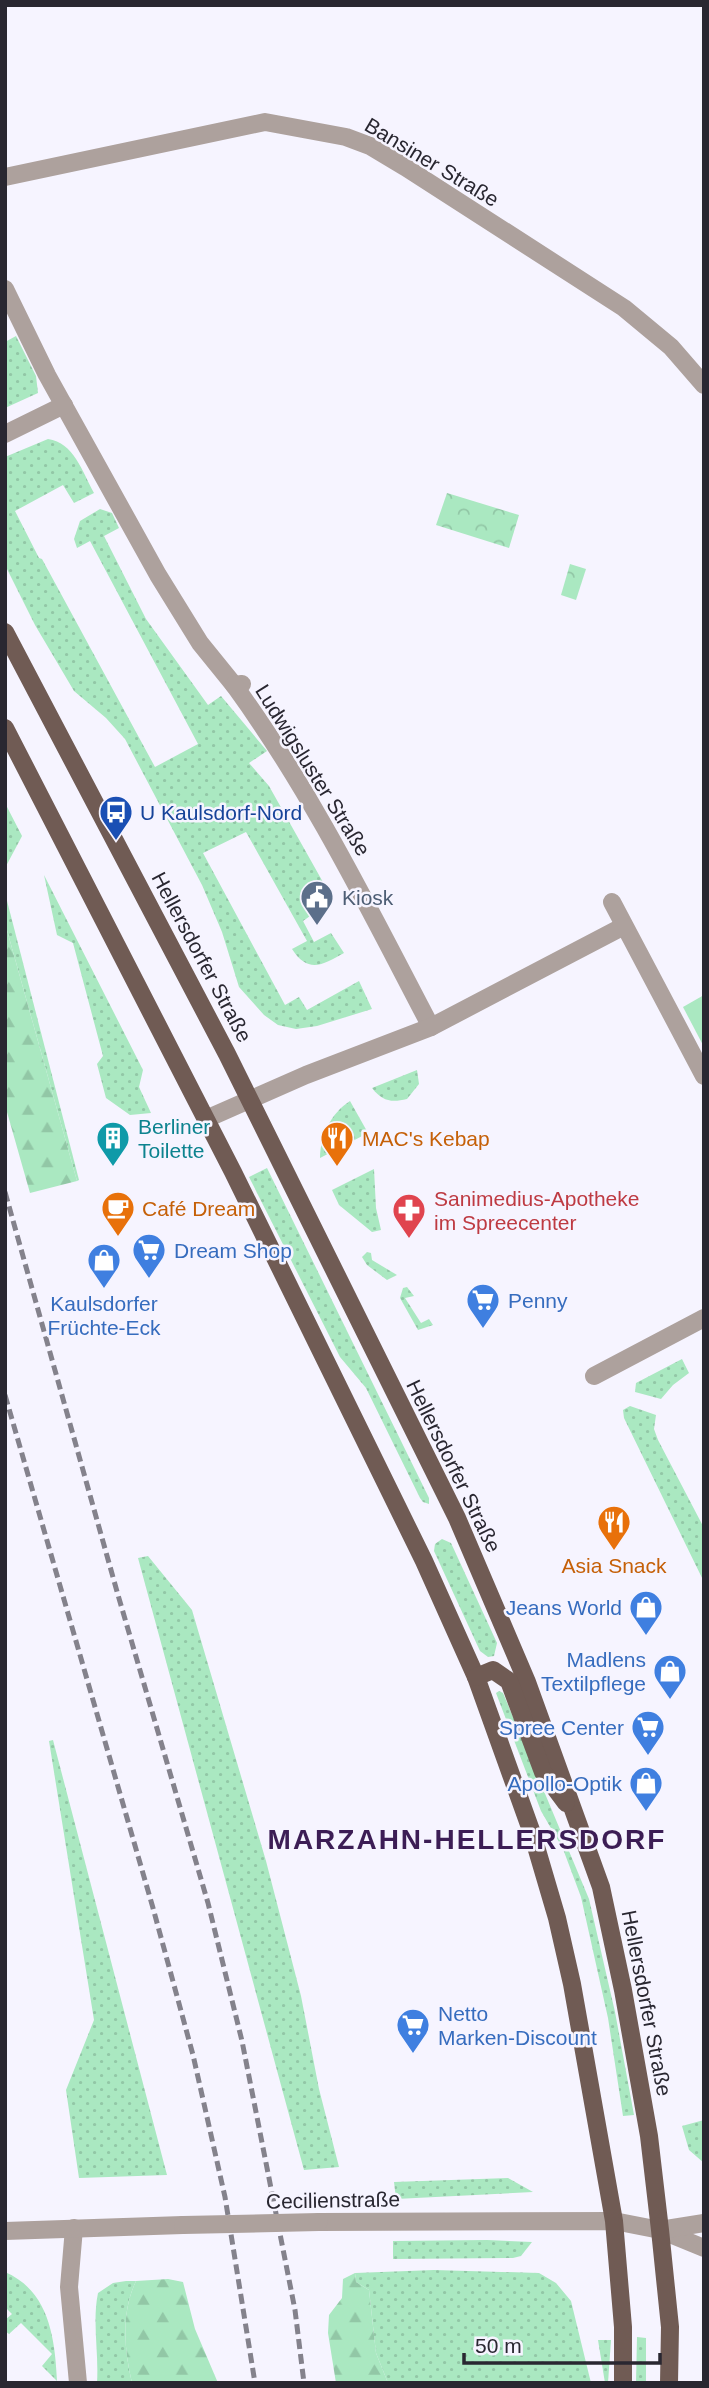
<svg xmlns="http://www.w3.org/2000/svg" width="709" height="2388" font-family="Helvetica,sans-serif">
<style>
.grass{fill:url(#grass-dots)}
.forest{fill:url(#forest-firs)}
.park{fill:url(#park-crowns)}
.pitch{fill:#aae8c1}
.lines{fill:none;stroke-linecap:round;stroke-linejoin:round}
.minor{stroke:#ada19d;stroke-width:18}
.major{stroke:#705b54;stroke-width:18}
.rail{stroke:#84828c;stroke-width:5;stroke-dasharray:10 5;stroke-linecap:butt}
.minor-bridge{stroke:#ada19d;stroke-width:18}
.labels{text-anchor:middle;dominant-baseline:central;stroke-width:5;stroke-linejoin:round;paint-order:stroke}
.street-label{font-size:21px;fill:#292731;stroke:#f6f4ff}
.transit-label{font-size:21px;fill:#164399;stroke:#f6f4ff;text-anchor:start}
.service-label{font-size:21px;fill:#4e5e75;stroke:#f6f4ff;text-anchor:start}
.culture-label{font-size:21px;fill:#0d838f;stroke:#f6f4ff;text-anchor:start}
.food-label{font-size:21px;fill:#c56008;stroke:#f6f4ff;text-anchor:start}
.health-label{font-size:21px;fill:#be3a42;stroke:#f6f4ff;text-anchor:start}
.shop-label{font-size:21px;fill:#366cbe;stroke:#f6f4ff;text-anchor:end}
.district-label{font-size:28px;font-weight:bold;letter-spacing:2px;fill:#3c1d55;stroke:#f6f4ff}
</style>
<defs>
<pattern id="grass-dots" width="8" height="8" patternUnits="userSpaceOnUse" patternTransform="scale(1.75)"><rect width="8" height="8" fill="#aae8c1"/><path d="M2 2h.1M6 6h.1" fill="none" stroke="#92c7a6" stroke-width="1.8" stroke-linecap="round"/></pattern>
<pattern id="forest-firs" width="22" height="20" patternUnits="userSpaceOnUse" patternTransform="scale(1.75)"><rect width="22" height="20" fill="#aae8c1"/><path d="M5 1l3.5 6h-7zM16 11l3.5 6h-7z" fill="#92c7a6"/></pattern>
<pattern id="park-crowns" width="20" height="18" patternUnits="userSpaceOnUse" patternTransform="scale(1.75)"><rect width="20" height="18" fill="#aae8c1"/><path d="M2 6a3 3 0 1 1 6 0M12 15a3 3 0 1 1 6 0" fill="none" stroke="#92c7a6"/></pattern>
</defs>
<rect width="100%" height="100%" fill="#f6f4ff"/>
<g class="grass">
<path d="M16,336L36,376L38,393L5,408V342Z"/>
<path d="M48,439C74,443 82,471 94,493L74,503L63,485L15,511L39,558L42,559L155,767L198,744L90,541L77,548L74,539L80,521L100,509L112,513L119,528L104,536L146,619L208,705L221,696L267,751L249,763L269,786L333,900L303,921L314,942L331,933L344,953C323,965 308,974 292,949L307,941L246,832L203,853L285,1005L299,997L307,1010L359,981L372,1009L317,1026L296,1029L278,1025L264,1015L239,987L222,932L202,885L125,739L106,718L74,691L35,625L5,565V457Z"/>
<path d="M5,803L22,836L5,868Z"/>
<path d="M44,875L143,1070L139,1087L151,1113L130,1115L106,1098L97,1064L103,1056L73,943L57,935Z"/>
<path d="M5,893L79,1180L77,1181L5,923Z"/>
<path d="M417,1070L419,1084L407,1099C391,1103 382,1101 372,1088Z"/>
<path d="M350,1101L368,1133L320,1158C320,1136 331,1113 350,1101Z"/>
<path d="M267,1168L429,1498V1504L423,1502L420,1498L366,1388L340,1357L249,1177Z"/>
<path d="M374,1169L376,1208L381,1230L372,1232L339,1205L332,1190Z"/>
<path d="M367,1252L371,1253L372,1260L397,1275L387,1280L367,1265L362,1257Z"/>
<path d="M407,1287L414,1296L405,1298L421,1323L429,1319L433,1325L418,1330L400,1298L403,1288Z"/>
<path d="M682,1359L689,1373L673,1385L661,1399L635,1392L636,1383Z"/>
<path d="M630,1406L656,1415L654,1429L658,1440L704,1528V1582L624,1418L623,1410Z"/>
<path d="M442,1539L451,1543L497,1643L494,1656L488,1657L480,1651L434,1551L435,1544Z"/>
<path d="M148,1556L192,1610L266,1861L301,1996L319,2089L339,2167L304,2170L138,1558Z"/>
<path d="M499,1691L503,1693L589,1899L615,2012L634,2115L623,2116L608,2018L581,1897L563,1849L541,1811L496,1693Z"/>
<path d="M53,1740L167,2175L79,2178L66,2090L94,2020L49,1741Z"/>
<path d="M704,2120V2163L689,2150L682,2126Z"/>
<path d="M508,2178L533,2192L396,2199L394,2182Z"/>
<path d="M487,2240L532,2242L521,2256L513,2258L393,2259V2241Z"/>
<path d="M434,2270L539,2273L556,2283L571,2301L591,2383H388L376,2353L369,2290L356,2282L355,2273Z"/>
<path d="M5,2272C49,2291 55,2338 57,2381L42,2366L52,2354L21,2323L9,2334L5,2331V2320L12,2314L5,2307Z"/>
<path d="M126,2281H136C121,2313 124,2349 132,2383H97C99,2353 92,2322 98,2293L113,2283Z"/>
<path d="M637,2337L646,2338V2383H636Z"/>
<path d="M598,2340H611L608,2383H605Z"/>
</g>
<g class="forest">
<path d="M5,923L77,1181L30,1193L5,1105Z"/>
<path d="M355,2273L356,2282L369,2290L376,2353L388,2383H336L328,2333L329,2315L342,2298L343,2279Z"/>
<path d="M168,2279L183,2282L195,2329L218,2383H132C124,2349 121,2313 136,2281Z"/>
</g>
<g class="park">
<path d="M447,493L519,515L509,548L436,525Z"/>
<path d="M570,564L586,569L576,600L561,595Z"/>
</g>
<path class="pitch" d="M704,995V1047L683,1007Z"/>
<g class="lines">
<g class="minor">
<path d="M5,177L265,122L346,137L370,146L405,167L624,308L671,347L704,385"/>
<path d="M5,289L47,375L158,575L200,643L234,685L242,684"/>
<path d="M5,434L64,405"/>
<path d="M234,685C312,792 370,911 431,1027"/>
<path d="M612,902L704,1076"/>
<path d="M206,1119L306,1075L431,1027L624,926"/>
<path d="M594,1376L704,1318"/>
<path d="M319,2222L614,2221L660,2230L704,2248"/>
<path d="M74,2228L69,2287L78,2383"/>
<path d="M660,2230L704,2223"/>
<path d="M5,2231L183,2225"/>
</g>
<g class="major">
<path d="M5,632L227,1054L457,1518L527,1682L601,1887L623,1990L649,2136L660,2230L670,2327L669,2383"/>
<path d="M5,728L233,1172L424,1561L476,1677L532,1833L557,1918L572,1984L614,2221L623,2327V2383"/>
<path d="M476,1677L493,1670L509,1681L543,1772L566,1803"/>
</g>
<g class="rail">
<path d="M5,1192L118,1595L208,1903L242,2041L295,2310L304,2383"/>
<path d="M5,1395L153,1908L193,2055L225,2197L255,2383"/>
</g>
<path class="minor-bridge" d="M183,2225L319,2222"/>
</g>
<defs>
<symbol id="bus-pin" viewBox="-11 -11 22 30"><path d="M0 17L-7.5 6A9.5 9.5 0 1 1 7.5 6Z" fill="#1a4fb4" stroke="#f6f4ff"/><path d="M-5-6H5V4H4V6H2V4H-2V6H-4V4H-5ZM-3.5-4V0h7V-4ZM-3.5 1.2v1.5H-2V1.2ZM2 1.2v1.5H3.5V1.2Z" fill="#fff"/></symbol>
<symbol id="civic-pin" viewBox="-11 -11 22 30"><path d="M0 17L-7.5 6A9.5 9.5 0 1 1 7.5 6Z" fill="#5c6f8a" stroke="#f6f4ff"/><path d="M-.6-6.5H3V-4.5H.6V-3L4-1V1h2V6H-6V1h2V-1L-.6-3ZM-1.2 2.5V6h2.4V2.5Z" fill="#fff"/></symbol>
<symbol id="building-pin" viewBox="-11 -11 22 30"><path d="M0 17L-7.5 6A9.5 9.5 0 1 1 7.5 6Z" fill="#0f9aa8" stroke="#f6f4ff"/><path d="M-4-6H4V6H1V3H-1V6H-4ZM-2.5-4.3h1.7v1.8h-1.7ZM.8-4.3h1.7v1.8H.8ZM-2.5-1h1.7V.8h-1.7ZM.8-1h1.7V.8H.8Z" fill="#fff"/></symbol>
<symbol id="restaurant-pin" viewBox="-11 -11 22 30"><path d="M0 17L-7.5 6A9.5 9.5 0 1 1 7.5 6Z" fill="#e8710a" stroke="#f6f4ff"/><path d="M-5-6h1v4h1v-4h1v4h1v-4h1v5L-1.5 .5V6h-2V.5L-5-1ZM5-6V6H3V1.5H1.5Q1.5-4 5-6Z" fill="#fff"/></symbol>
<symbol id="cafe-pin" viewBox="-11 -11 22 30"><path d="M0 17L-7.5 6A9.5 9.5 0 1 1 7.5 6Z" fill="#e8710a" stroke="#f6f4ff"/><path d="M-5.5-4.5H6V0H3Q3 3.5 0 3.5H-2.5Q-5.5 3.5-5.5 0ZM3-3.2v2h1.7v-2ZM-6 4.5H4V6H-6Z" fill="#fff"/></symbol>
<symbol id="pharmacy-pin" viewBox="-11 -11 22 30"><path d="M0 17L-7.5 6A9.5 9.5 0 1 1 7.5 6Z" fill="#e0444e" stroke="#f6f4ff"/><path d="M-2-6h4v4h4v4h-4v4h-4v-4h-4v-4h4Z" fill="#fff"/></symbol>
<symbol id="supermarket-pin" viewBox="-11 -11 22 30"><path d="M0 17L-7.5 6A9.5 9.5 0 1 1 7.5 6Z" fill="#3f7fe0" stroke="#f6f4ff"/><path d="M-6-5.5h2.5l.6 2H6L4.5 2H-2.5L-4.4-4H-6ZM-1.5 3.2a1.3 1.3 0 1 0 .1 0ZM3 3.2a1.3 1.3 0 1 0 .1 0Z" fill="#fff"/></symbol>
<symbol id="shop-pin" viewBox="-11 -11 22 30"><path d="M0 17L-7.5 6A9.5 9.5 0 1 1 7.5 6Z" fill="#3f7fe0" stroke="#f6f4ff"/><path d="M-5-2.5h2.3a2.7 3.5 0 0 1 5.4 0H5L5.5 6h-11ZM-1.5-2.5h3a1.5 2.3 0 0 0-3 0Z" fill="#fff"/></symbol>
</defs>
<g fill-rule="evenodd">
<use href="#bus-pin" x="97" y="793" width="38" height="52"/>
<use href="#civic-pin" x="298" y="878" width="38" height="52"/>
<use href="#building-pin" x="94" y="1119" width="38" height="52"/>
<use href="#restaurant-pin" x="318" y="1119" width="38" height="52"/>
<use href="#cafe-pin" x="99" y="1189" width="38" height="52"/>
<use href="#pharmacy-pin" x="390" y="1191" width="38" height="52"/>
<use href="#supermarket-pin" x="130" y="1231" width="38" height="52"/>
<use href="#shop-pin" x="85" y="1241" width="38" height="52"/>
<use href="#supermarket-pin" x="464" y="1281" width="38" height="52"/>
<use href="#restaurant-pin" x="595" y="1503" width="38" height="52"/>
<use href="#shop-pin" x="627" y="1588" width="38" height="52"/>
<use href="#shop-pin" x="651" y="1652" width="38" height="52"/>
<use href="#supermarket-pin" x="629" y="1708" width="38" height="52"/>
<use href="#shop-pin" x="627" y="1764" width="38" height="52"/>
<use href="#supermarket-pin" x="394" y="2006" width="38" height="52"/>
</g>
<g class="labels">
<g class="street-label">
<text transform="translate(432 162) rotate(31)">Bansiner Straße</text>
<text transform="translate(313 770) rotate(58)">Ludwigsluster Straße</text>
<text transform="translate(202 957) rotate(62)">Hellersdorfer Straße</text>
<text transform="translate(454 1466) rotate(64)">Hellersdorfer Straße</text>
<text transform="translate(647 2003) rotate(79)">Hellersdorfer Straße</text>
<text transform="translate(333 2200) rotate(-1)">Cecilienstraße</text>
</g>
<g class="transit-label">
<text x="140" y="812">U Kaulsdorf-Nord</text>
</g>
<g class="service-label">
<text x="342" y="897">Kiosk</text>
</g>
<g class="culture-label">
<text x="138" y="1126">Berliner<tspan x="138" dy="24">Toilette</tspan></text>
</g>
<g class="food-label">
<text x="362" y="1138">MAC's Kebap</text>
<text x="142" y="1208">Café Dream</text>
<text x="614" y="1565" text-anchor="middle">Asia Snack</text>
</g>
<g class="health-label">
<text x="434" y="1198">Sanimedius-Apotheke<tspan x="434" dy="24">im Spreecenter</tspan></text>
</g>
<g class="shop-label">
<text x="174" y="1250" text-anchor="start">Dream Shop</text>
<text x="508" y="1300" text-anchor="start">Penny</text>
<text x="104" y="1303" text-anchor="middle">Kaulsdorfer<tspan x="104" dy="24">Früchte-Eck</tspan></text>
<text x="622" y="1607">Jeans World</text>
<text x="646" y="1659">Madlens<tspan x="646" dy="24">Textilpflege</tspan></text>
<text x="624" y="1727">Spree Center</text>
<text x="622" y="1783">Apollo-Optik</text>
<text x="438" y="2013" text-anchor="start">Netto<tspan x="438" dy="24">Marken-Discount</tspan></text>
</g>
<g class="district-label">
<text x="467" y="1839">MARZAHN-HELLERSDORF</text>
</g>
</g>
<rect width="709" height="2388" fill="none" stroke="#292731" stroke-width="14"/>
<path d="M464 2353v10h196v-10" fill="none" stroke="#292731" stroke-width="3.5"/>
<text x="475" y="2353" font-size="21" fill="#292731" stroke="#f6f4ff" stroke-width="5" paint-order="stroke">50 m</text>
</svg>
